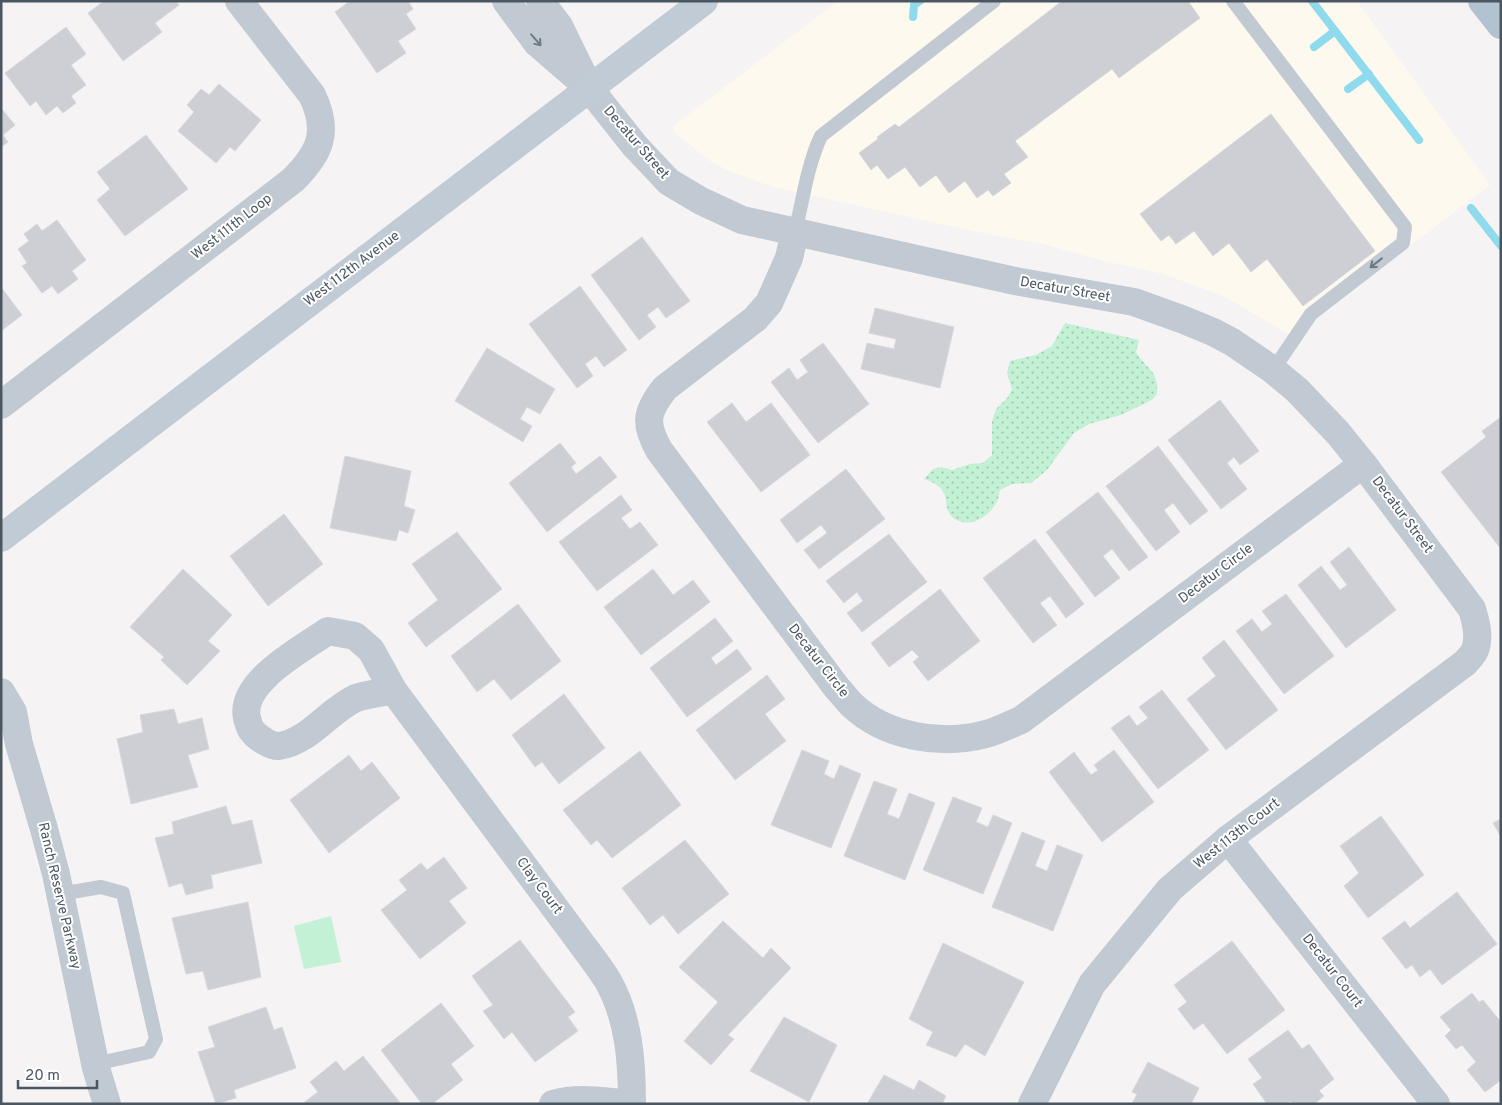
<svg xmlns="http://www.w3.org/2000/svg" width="1502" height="1105" font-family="Overpass,sans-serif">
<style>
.commercial{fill:#fdf9ef}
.grass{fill:url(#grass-dots)}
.pitch{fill:#c3f1d5}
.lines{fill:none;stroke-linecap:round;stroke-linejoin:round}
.stream{stroke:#90daee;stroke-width:8}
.building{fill:#cdcfd5;stroke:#d7d9de}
.lane{stroke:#c1cad2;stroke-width:14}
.street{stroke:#c1cad2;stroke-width:28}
.secondary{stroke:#c1cbd6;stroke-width:28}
.primary{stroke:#b3c2d1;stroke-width:28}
.oneway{stroke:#6e7983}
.labels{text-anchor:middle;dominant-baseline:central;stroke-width:4;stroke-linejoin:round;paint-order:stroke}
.street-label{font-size:14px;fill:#4a5661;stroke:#fff}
</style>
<defs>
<pattern id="grass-dots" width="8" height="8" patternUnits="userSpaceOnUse" patternTransform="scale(1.25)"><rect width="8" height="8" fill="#c3f1d5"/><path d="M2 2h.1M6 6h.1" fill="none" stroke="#a0c6b0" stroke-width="1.8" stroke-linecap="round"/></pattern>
</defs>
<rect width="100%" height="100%" fill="#f5f3f3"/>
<path class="commercial" d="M838,1H1357L1490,185L1314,319L1299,342L1267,321L1221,295L1163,274L1104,261L1039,243L991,235L773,187L731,172L710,161L675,133L673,127L676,124Z"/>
<path class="grass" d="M1065,323L1139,340L1136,352C1147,370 1159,370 1157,394L1152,400L1121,415L1089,424L1074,433L1047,470L1031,483L1012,484L1000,490C999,493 999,498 997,501C990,516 971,529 955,519C938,508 958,490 924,479L933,469L942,467L952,470L970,464L983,463L992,455V422L996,409L1008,397L1012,389L1007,373L1010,361L1036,355L1052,346Z"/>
<path class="pitch" d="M331,916L341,962L304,969L294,926Z"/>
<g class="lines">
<g class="stream">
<path d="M1312,1L1419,140"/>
<path d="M913,17L914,5L920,1"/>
<path d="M1314,47L1335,31"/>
<path d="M1348,89L1369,74"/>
<path d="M1471,208L1501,246"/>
</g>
</g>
<g class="building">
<path d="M104,1H176L179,5L155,23L162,32L123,61L88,13Z"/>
<path d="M350,1H408L413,9L406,14L416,29L398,41L406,53L377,73L335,12Z"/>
<path d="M1062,1H1188L1200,18L1119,78L1112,69L1015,141L1028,157L1004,174L1011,183L993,196L988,190L977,198L965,181L949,193L936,175L920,187L905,167L888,179L877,165L871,170L859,153L878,139L877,137L895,124L899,127Z"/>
<path d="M66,27L86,54L71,65L86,85L71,96L76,103L63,113L57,106L46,115L36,101L30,106L5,73Z"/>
<path d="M219,84L261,120L235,151L230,147L216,163L178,131L194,112L187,105L201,89L209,95Z"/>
<path d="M1,108L15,125L3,135L8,142L1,147Z"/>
<path d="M1271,114L1375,251L1303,306L1267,259L1251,272L1229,243L1213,256L1194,231L1176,244L1169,235L1161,241L1140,214Z"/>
<path d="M146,135L188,189L125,236L97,200L110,189L97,172Z"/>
<path d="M57,220L86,260L72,271L78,279L58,294L52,286L42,293L22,266L27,263L18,249L29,241L24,234L37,224L42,231Z"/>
<path d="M642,237L690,301L666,318L658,307L647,315L656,327L639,340L591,275Z"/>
<path d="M580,286L627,350L604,367L596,356L585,364L593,376L577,388L529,324Z"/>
<path d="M1,287L22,315L1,331Z"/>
<path d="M875,308L954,327L940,388L861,369L867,343L894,349L896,339L869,333Z"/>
<path d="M823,343L869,404L818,443L771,382L789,368L797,380L808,372L800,360Z"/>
<path d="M487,348L555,389L540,414L527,407L520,419L532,426L523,442L455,401Z"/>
<path d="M1220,400L1259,451L1240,465L1234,457L1227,463L1247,489L1221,509L1168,440Z"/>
<path d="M732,403L746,422L771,403L810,455L761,492L707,422Z"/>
<path d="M1501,417V549L1441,472L1486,437L1482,431Z"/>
<path d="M560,443L576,463L571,467L576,474L600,456L617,477L547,532L509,483Z"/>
<path d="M1158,446L1208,511L1190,525L1173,503L1164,510L1180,532L1156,551L1106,486Z"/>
<path d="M345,456L411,471L404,506L415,510L408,533L399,530L396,541L330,528Z"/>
<path d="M846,469L885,519L819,569L804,550L827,533L821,525L797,543L780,520Z"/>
<path d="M1098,492L1148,557L1129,571L1112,549L1103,556L1120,578L1095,597L1046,532Z"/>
<path d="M621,495L632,510L621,518L630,529L640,522L658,545L597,591L559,542Z"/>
<path d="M284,514L323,564L268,606L230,556Z"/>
<path d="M457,532L502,589L426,647L408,623L438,600L412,564Z"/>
<path d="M889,534L927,582L862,632L847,613L863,601L857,592L844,603L826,581Z"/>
<path d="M1035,539L1084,604L1066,618L1050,596L1040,603L1057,625L1033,643L983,578Z"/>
<path d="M1349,547L1396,610L1346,648L1298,585L1321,566L1340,590L1347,585L1330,562Z"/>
<path d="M183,569L232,615L208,641L220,651L187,685L161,660L164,657L130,627Z"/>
<path d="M653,569L673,595L693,580L710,602L641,655L604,607Z"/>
<path d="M940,589L980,641L928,681L913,662L919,657L912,650L889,667L871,643Z"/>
<path d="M1286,594L1334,656L1284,694L1236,631L1252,619L1262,632L1272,624L1262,611Z"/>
<path d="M518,604L561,661L511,700L494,679L477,692L451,656Z"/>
<path d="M715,618L733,641L711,658L716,665L737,649L752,669L687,717L650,668Z"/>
<path d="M1224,640L1278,710L1226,750L1187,699L1216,676L1202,658Z"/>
<path d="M767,675L785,699L765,714L786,741L735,780L696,730Z"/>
<path d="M1162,690L1209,750L1158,789L1111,728L1129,715L1137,726L1148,718L1139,707Z"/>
<path d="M564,694L605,748L559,784L542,762L535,767L512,735Z"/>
<path d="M174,709L178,724L202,718L209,749L188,755L198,787L131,804L117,739L143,732L140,715Z"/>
<path d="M802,750L829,761L824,774L834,779L840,765L861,774L831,848L771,825Z"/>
<path d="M1114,750L1154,802L1102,842L1049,772L1074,752L1091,775L1098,770L1094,765Z"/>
<path d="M640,751L681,805L612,858L597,840L591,845L563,810Z"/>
<path d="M349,755L361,771L372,762L400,798L329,853L290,800Z"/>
<path d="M874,781L897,789L887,814L899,819L909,793L935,803L905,880L844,856Z"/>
<path d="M953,797L982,808L976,822L988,827L993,815L1012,823L983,894L923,870Z"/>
<path d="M226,806L232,825L252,820L262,863L211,875L213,888L186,895L182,883L169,887L155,838L174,834L172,822Z"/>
<path d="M1381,816L1424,875L1368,918L1344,886L1359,873L1340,846Z"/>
<path d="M1501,819V837L1493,823Z"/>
<path d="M1022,832L1045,841L1035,866L1047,871L1057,845L1083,855L1053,931L992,907Z"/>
<path d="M685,840L729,894L678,934L663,915L650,925L622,888Z"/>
<path d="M444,857L467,888L449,901L466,923L420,959L381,910L407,890L399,880L421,863L427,870Z"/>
<path d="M1457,892L1497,944L1442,985L1430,969L1420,977L1412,965L1406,969L1382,938L1405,921L1410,928Z"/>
<path d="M248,902L261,977L208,990L203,971L186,974L172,918Z"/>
<path d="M723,921L763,958L771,948L791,968L728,1035L734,1039L711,1065L684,1041L718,1002L679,967Z"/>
<path d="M520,940L575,1012L568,1017L578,1031L535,1062L512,1032L504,1039L483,1011L493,1005L472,976Z"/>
<path d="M1232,941L1285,1010L1227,1054L1203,1023L1194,1030L1178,1009L1187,1002L1174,985Z"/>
<path d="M943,943L1024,982L985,1056L965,1044L956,1057L926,1045L933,1032L909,1019Z"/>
<path d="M1472,993L1479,1002L1483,1000L1501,1022V1080L1485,1092L1467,1070L1476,1062L1462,1045L1456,1049L1445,1036L1451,1030L1440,1017Z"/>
<path d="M441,1003L474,1046L451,1064L463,1080L432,1104H422L381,1050Z"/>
<path d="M266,1007L274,1030L282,1027L296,1068L234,1090L236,1098L216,1104L198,1052L215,1047L208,1027Z"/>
<path d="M784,1017L837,1045L809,1102L750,1071Z"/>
<path d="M1288,1030L1302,1049L1309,1044L1334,1079L1319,1091L1324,1096L1314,1104H1293L1290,1101L1287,1104H1267L1253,1084L1262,1078L1248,1059Z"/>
<path d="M363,1056L401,1104H302L318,1092L310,1082L336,1061L344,1071Z"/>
<path d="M1148,1062L1199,1088L1191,1104H1132L1137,1094L1132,1092Z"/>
<path d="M884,1075L914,1090L919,1080L946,1096L942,1104H867Z"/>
</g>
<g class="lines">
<g class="lane">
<path d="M1233,1L1405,227L1403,243L1311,314L1273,370"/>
<path d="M795,232C803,200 807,166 821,136L994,1"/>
<path d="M60,894L101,887L123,893L156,1039L149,1052L95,1064"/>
</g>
<g class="street">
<path d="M506,1L537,43L589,88L635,146L669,182L701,201L742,220L1015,281L1134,302L1184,320L1213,332L1232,342L1273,370L1297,390L1338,433L1363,464L1472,609C1476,622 1480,637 1475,650C1473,655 1468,659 1465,663L1228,839L1170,889L1092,984L1032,1104"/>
<path d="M540,1L559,26L584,77"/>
<path d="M795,232L789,258L769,303L755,319L665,388C646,412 644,423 659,450L837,688C842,693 847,700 852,705C886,737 941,746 986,734C998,731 1009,725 1021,720L1363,464"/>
<path d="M1,405L293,180C320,153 330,132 312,95L239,1"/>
<path d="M393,690C382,693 367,694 356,698C328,711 310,741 279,746C272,747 258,738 253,732C250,729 248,722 247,718C239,682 302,649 328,631L355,636L371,650L393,690L581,943C590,955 600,968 608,981C629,1018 632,1062 632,1104"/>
<path d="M1,692L13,712L19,744L44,829L56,874L96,1068L107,1104"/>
<path d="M1228,839L1436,1104"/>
<path d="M553,1104C577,1097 605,1101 630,1104"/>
</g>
<path class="secondary" d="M1,538L704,1"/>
<path class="primary" d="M1482,1L1501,25"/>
</g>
<defs><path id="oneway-shaft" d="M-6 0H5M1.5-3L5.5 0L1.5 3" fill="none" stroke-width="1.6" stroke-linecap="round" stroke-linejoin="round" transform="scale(1.25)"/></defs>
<g class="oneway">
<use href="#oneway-shaft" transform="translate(536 40) rotate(49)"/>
<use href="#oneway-shaft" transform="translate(1376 263) rotate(142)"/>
</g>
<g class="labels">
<g class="street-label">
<text transform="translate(636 143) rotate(49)">Decatur Street</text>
<text transform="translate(232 227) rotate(-38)">West 111th Loop</text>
<text transform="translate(352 269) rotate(-37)">West 112th Avenue</text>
<text transform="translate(1065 290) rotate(10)">Decatur Street</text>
<text transform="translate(1402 515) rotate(53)">Decatur Street</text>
<text transform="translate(1216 574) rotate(-37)">Decatur Circle</text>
<text transform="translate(818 661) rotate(52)">Decatur Circle</text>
<text transform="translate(1237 834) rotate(-38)">West 113th Court</text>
<text transform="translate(539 886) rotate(53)">Clay Court</text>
<text transform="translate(59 896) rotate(77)">Ranch Reserve Parkway</text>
<text transform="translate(1332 971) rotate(52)">Decatur Court</text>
</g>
</g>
<rect width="1502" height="1105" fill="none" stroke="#4a5661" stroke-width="5"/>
<path d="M18 1080v8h79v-8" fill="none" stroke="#4a5661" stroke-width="2.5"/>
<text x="25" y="1080" font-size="15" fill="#4a5661" stroke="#ffffff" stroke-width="4" paint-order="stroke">20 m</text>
</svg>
